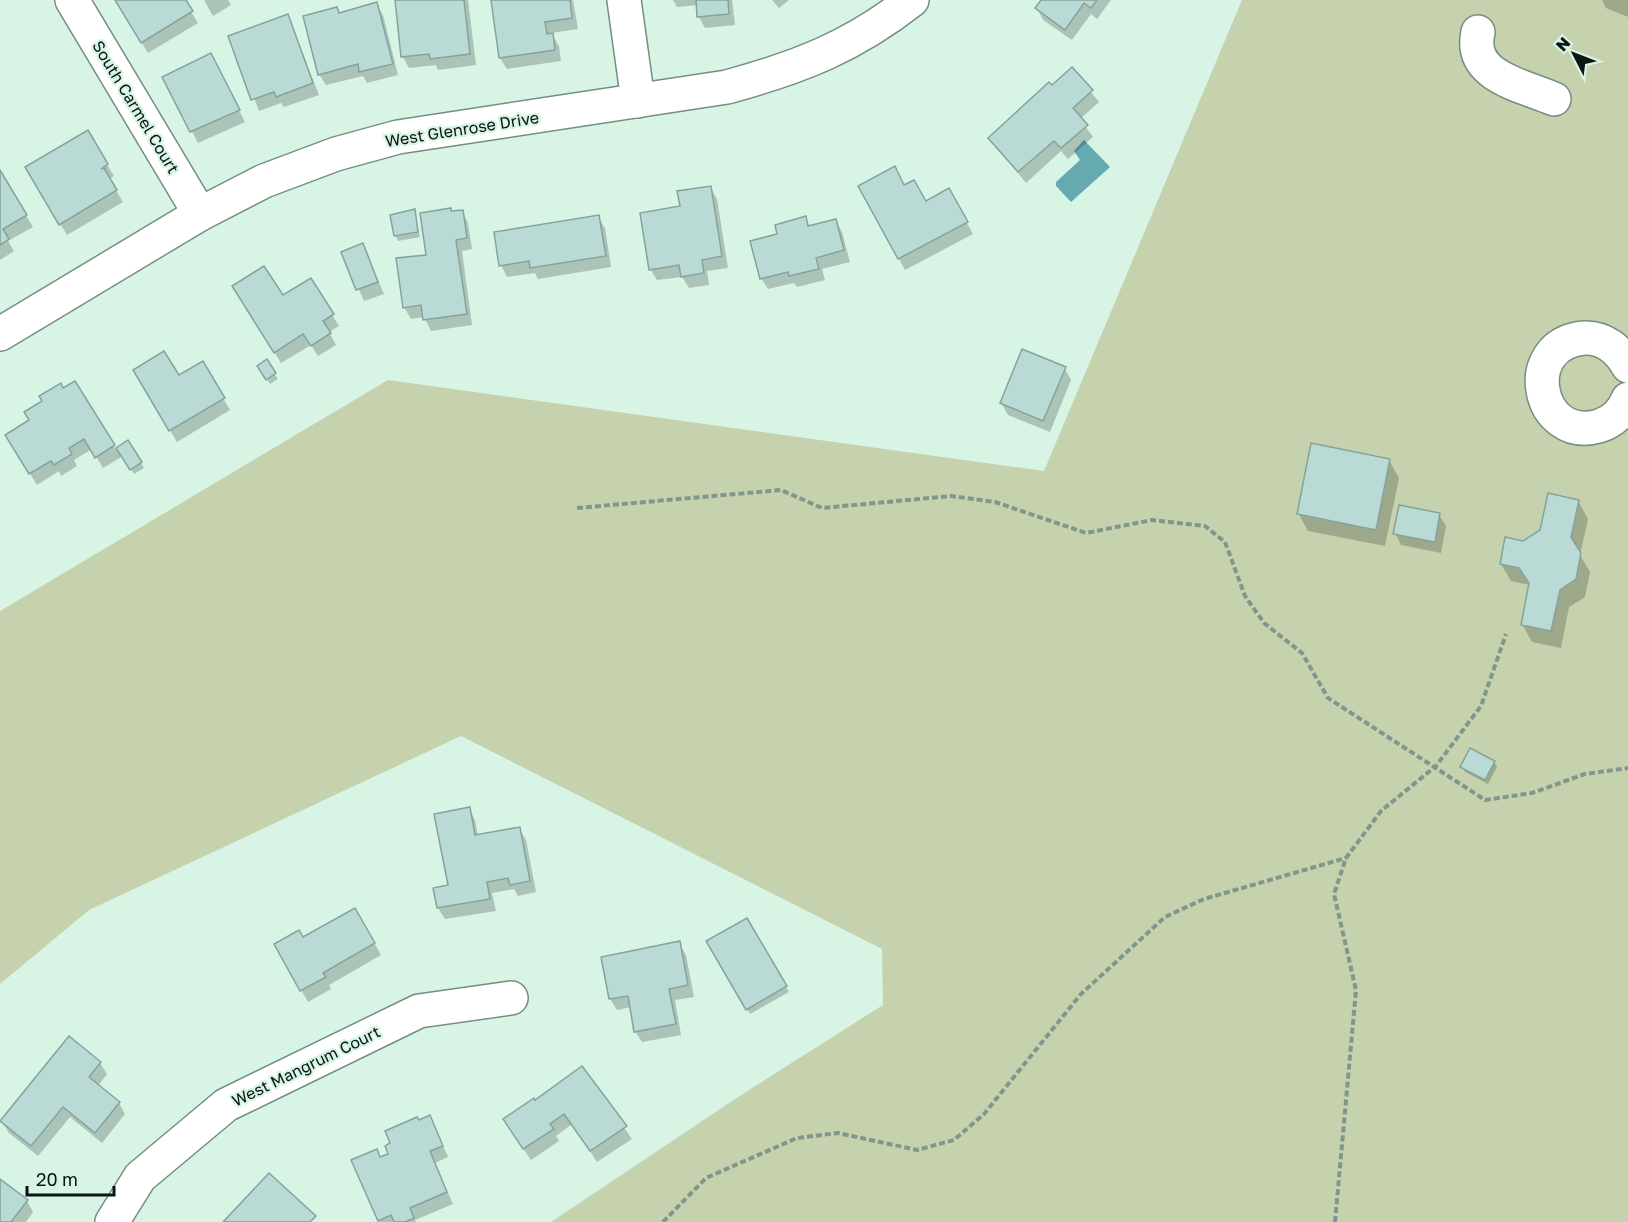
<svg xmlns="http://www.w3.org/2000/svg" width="1628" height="1222" font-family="'Golos Text',sans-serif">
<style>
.green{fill:#c6d2ad}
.water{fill:#66aab1}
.shadow{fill:#0003}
.building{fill:#badbd5;stroke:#84a39e;stroke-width:1.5}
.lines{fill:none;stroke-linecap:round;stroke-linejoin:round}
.minor-casing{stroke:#748f81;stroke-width:36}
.path{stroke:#81968c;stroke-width:4;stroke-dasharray:6 3;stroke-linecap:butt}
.minor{stroke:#fff;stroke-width:33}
.labels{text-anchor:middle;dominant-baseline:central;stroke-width:4.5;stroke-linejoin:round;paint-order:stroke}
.street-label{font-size:16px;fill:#0b1511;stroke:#d7f4e5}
</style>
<rect width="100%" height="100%" fill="#d7f4e5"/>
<path class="green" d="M1242,0H1628V1222H551L738,1097L883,1005L882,949L461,736L89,910L0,984V611L388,380L1044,471Z"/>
<path class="water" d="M1084,140L1110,167L1071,202L1056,186V182L1080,160L1074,151Z"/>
<g class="shadow">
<path d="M116,0H184L198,23L148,53Z"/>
<path d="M204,0H228L231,5L213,16Z"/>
<path d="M396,0H468L476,65L438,70L436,65L409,68L403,57Z"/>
<path d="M492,0H573L578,29L551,33L559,46L561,61L507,69L500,58Z"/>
<path d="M673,0H732L735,25L705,28L699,17L698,5L677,7Z"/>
<path d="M772,0H789L779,8Z"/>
<path d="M1042,0H1111L1097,19L1091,14L1072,40L1043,20L1037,8Z"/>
<path d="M1602,0H1628V17L1606,8Z"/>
<path d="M376,4L383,15L398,75L367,83L363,76L326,85L319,74L339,14Z"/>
<path d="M288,16L319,95L284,107L281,103L259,111L230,37Z"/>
<path d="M217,66L245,122L198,143L164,77Z"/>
<path d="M1072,69L1099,102L1080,119L1093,137L1068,159L1061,151L1026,183L990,138Z"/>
<path d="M87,132L114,176L109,179L123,202L67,235L27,168Z"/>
<path d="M0,173L33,227L8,241L14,251L0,260Z"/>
<path d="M860,186L904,187L925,203L949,190L973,234L905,270Z"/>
<path d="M710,187L717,199L728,268L707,271L709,285L689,288L682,277L657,280L650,269L682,207Z"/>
<path d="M414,211L420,237L398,241L395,235Z"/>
<path d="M462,211L468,223L472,249L462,251L472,325L431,331L424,317L411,319L404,307L452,213Z"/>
<path d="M598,217L605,228L611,267L538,279L535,273L507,277L501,265L496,233Z"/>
<path d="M805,218L810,227L835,220L842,232L850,262L822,269L825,280L797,287L794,283L768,289L761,278L778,235Z"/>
<path d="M363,245L384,294L364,301L343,253Z"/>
<path d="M310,280L339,326L329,332L336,345L318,356L311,345L281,363L240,297L282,298Z"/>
<path d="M266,361L278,379L270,384L259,366Z"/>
<path d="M202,363L230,410L177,442L135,371L179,377Z"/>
<path d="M1065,369L1071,380L1050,432L1008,415L1001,403Z"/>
<path d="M75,383L116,450L128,442L144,468L134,474L123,456L103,468L92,449L74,460L77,466L61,476L59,471L37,485L7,436L31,421L63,390Z"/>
<path d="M1389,460L1399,478L1385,546L1308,531L1298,513Z"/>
<path d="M1578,501L1588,519L1580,555L1590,572L1585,597L1569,607L1561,648L1532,642L1522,624L1530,585L1511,581L1501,564Z"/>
<path d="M1439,515L1446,526L1441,553L1401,545L1395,533Z"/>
<path d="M1494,762L1497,767L1488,784L1465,772L1462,767Z"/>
<path d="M469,809L475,820L478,836L519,828L526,840L536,892L518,896L514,889L492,893L496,911L445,919L438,908L450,886Z"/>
<path d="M355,910L381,955L329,985L331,989L308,1002L276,945L303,939Z"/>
<path d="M746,920L789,992L750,1014L708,942Z"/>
<path d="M679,943L686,955L694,997L675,1000L681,1035L642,1042L635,1031L631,1007L617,1010L610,999Z"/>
<path d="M100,1063L107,1074L98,1086L119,1103L125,1114L102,1143L70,1117L38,1156L9,1133L2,1121Z"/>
<path d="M582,1068L632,1139L597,1162L572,1124L556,1136L559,1141L531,1160L511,1131L535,1102Z"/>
<path d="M430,1117L448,1157L435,1163L453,1204L415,1220L416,1222H380L353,1161L381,1159L390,1155L419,1122Z"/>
<path d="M0,1180L27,1201L33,1212L26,1222H0Z"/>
</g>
<g class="building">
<path d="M115,0H186L193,11L141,43Z"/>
<path d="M395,0H464L470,54L430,59L429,54L401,57Z"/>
<path d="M491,0H570L572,18L545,22L547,34L553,33L555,50L499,58Z"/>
<path d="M696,0H728L729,14L697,17Z"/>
<path d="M1041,0H1097L1091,8L1084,3L1065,30L1035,8Z"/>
<path d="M377,2L393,64L359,72L358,64L318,75L303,16L337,7L339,13Z"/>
<path d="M288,14L313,83L276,97L274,92L251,100L228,36Z"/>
<path d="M211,53L240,110L190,132L162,77Z"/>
<path d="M1072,67L1093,90L1073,108L1088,125L1061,148L1054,141L1018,172L988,138L1049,82L1052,85Z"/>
<path d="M88,130L108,164L101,169L104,168L117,190L59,225L25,167Z"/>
<path d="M895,166L904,185L914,180L926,201L949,188L968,222L898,259L858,186Z"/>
<path d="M0,170L27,215L3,229L9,239L0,245Z"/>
<path d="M711,186L722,256L702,260L704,273L681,277L679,265L649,270L640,213L680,206L677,191Z"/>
<path d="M451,208V211L463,210L467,238L456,240L467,314L423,320L421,305L403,308L396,258L426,255L420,213Z"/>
<path d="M415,209L418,232L394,236L390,215Z"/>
<path d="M599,215L606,256L530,268L529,261L499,266L494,232Z"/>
<path d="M806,216L808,226L836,219L844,250L816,258L819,269L789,276L788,272L760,279L750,241L777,234L775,225Z"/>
<path d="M363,243L378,282L356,290L341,252Z"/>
<path d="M264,266L283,295L311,278L334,314L323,321L331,333L311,346L303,334L274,353L232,286Z"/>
<path d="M1022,349L1066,367L1043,421L1000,403Z"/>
<path d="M164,351L179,375L203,361L225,398L169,431L133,370Z"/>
<path d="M267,359L276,373L266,380L257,366Z"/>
<path d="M75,381L115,445L95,458L84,439L69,448L72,454L54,465L51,461L29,474L5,435L29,420L24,412L42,401L39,396L61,383L63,388Z"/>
<path d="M128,440L142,462L130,470L116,448Z"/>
<path d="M1311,443L1390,459L1376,530L1297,514Z"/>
<path d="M1548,493L1579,500L1571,537L1581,553L1576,579L1560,590L1551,631L1521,625L1529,583L1519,568L1500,564L1505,537L1523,541L1540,530Z"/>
<path d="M1399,505L1440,513L1435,542L1393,534Z"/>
<path d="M1470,748L1495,761L1485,780L1460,767Z"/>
<path d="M470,807L475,835L520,827L530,881L510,885L508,878L487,882L490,899L437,908L433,888L448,885L434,814Z"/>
<path d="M355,908L375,943L323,973L326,977L300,991L274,944L299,930L303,937Z"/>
<path d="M747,918L787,986L746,1010L706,941Z"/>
<path d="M680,941L688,985L669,989L676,1024L634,1032L628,996L609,999L601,957Z"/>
<path d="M69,1036L101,1062L89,1077L120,1102L95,1133L63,1107L31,1146L0,1121Z"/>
<path d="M582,1066L627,1126L590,1151L564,1114L550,1124L554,1129L523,1149L503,1119L534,1098L535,1100Z"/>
<path d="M430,1115L443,1146L430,1151L447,1192L410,1208L414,1218L405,1222H394L391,1215L378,1221L351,1160L377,1149L380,1157L388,1154L385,1146L390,1143L385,1131L417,1117L419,1120Z"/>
<path d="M269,1173L316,1216L310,1222H223Z"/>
<path d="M0,1179L28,1200L11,1222H0Z"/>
</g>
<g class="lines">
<defs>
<g id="minor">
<path d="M72,0L200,214"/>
<path d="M624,0L638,101"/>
<path d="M1478,32C1468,77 1522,85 1554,99"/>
<path d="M0,334L200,214L264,181L336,154L398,137L727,87C800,67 852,47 912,0"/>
<path d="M1628,366C1619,350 1604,337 1584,338C1517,344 1537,444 1599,426C1612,422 1623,412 1628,399"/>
<path d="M112,1222L140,1177L226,1105L419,1011L511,998"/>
</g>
</defs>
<use href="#minor" class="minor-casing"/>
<g class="path">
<path d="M577,508L781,490L822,508L951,496L995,502L1086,533L1152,520L1205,526L1225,542L1245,596L1264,623L1302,653L1328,698L1485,800L1532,793L1585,774L1628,768"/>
<path d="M663,1222L706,1178L797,1138L838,1133L917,1150L954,1140L984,1114L1081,994L1165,917L1204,899L1346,858"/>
<path d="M1335,1222L1356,990L1334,894L1346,858L1381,811L1436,766L1481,706L1506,634"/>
</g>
<use href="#minor" class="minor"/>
</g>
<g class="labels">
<g class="street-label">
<text transform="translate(136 107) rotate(59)">South Carmel Court</text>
<text transform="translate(462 129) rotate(-9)">West Glenrose Drive</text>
<text transform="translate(306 1066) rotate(-26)">West Mangrum Court</text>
</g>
</g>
<g transform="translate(1574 54) rotate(312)" stroke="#d7f4e5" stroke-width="4.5" paint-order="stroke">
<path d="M0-4.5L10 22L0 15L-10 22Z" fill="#0b1511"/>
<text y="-9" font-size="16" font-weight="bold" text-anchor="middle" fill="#0b1511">N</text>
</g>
<path d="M27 1186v9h87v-9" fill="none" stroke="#0b1511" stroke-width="3"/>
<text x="36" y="1186" font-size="18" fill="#0b1511" stroke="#d7f4e5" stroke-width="4.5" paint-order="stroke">20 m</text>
</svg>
